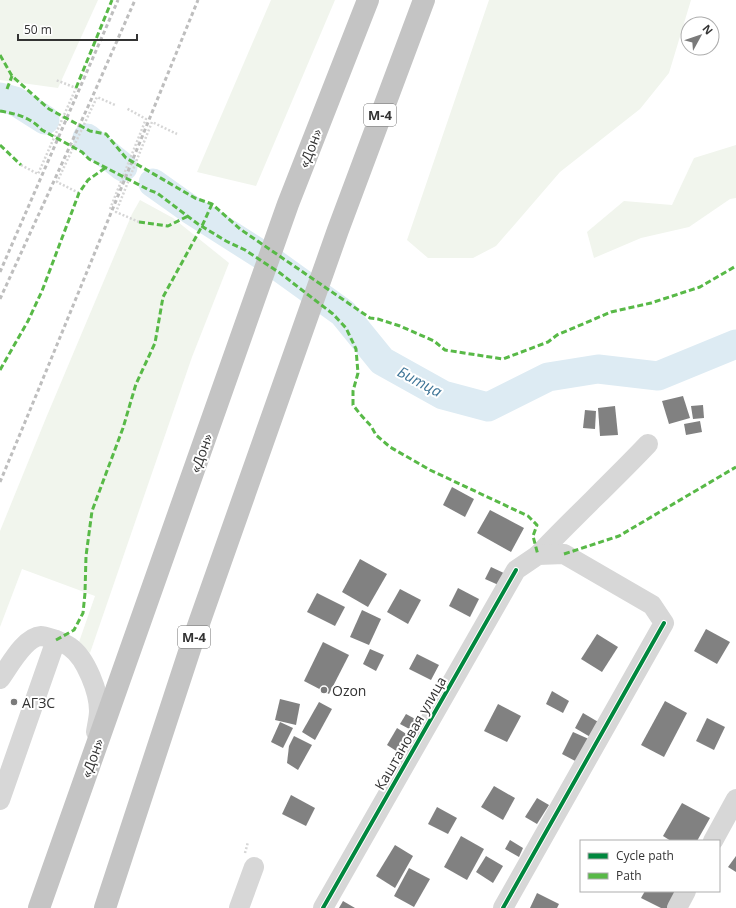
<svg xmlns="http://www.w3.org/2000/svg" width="736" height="908" font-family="'Open Sans',sans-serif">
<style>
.green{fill:#f1f5ed}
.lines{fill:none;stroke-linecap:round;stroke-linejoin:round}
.river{stroke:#ddebf3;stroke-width:29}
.building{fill:#818181}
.path{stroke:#d6d6d6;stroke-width:2.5;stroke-dasharray:2 2;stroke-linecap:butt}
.minor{stroke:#d7d7d7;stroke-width:20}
.highway{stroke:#c4c4c4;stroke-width:22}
.rail{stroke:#bebebe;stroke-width:3;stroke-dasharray:4 3;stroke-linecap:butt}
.quiet{stroke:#58b947;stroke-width:3;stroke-dasharray:6 3;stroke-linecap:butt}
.cycleway-casing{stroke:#fff;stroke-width:6}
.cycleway{stroke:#00873e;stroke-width:4}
.poi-dot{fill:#7a7a7a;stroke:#fff;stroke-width:1.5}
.labels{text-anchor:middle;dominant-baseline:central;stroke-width:4;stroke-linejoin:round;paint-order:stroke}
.shield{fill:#fff;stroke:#707070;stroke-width:1}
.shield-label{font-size:13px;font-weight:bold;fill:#333}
.street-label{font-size:14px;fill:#333;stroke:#fff}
.poi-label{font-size:14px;fill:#333;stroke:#fff;text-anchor:start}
.water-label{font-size:15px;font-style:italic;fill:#3f7597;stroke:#fff}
</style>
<rect width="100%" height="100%" fill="#fff"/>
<g class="green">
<path d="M0,0H98L58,88L0,80Z"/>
<path d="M271,0H335L256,186L197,172Z"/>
<path d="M489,0H691L669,73L640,109L560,172L496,246L473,258H428L407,240Z"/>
<path d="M736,145V198L730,199L689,227L641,238L594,258L587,232L624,201L672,205L694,158Z"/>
<path d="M140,200L173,218L229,263L192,357L90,653L79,642L95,596L22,569L0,627V531L46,418L132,214Z"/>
</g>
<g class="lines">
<g class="river">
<path d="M0,97L15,101L45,120"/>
<path d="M87,138L123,167"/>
<path d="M153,183L191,210L268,259L343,313L382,361L443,395L488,407L548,377L598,369L658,376L736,344"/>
</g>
</g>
<g class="building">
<path d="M683,396L690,418L669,424L662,401Z"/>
<path d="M703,405L704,418L693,419L691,406Z"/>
<path d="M615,406L618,435L600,436L598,408Z"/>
<path d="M585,410L596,411L595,429L583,428Z"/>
<path d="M700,421L702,432L686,435L684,424Z"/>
<path d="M452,487L474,499L465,517L443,505Z"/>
<path d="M490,510L524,528L511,552L477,533Z"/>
<path d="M360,559L387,574L368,607L342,592Z"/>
<path d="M491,567L508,575L503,587L485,579Z"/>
<path d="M458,588L479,599L470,617L449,606Z"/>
<path d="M400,589L421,600L408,624L387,612Z"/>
<path d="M317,593L345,607L335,626L307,612Z"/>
<path d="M362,610L381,619L369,645L350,637Z"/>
<path d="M706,629L730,642L717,664L694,651Z"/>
<path d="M597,634L618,647L602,672L581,659Z"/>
<path d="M323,642L349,655L329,694L304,681Z"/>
<path d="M370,649L384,655L376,671L363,664Z"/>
<path d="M417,654L439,665L431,680L409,669Z"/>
<path d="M552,691L569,701L563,713L546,704Z"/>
<path d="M280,699L300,704L296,725L275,720Z"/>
<path d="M665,701L687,713L664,757L641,745Z"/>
<path d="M319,702L332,709L315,740L302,732Z"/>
<path d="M498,704L521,716L507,742L484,731Z"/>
<path d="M583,713L600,723L592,738L575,728Z"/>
<path d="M406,714L419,721L413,731L400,724Z"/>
<path d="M707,718L725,727L714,750L696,741Z"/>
<path d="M280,722L293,728L283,748L271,742Z"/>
<path d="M397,728L411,737L401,754L387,745Z"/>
<path d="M573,732L591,740L579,763L562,754Z"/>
<path d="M294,736L312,745L298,770L287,763L289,746Z"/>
<path d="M494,786L515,798L503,820L481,807Z"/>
<path d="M291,795L315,808L306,826L282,814Z"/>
<path d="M537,798L549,805L537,824L525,817Z"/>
<path d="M682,803L710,818L697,841H671L663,836Z"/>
<path d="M437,807L457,818L448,834L428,824Z"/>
<path d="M461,836L484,849L467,880L444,867Z"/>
<path d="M510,840L523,848L519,857L505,849Z"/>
<path d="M395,845L413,856L395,888L376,876Z"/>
<path d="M486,856L503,866L493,883L476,872Z"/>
<path d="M736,856V872L728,867Z"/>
<path d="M409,868L430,879L414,907L394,896Z"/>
<path d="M645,891H678L669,908H661L641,898Z"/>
<path d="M537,893L559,904L557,908H530Z"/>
<path d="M343,901L355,908H339Z"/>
</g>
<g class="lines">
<g class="path">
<path d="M21,165L38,174L76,88L56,80"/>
<path d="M79,193L57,182L97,97L115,105"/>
<path d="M110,209L146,119L126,108"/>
<path d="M139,222L116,212L152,122L177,134"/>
<path d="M245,853L248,842"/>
</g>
<g class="minor">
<path d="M538,555C574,517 612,482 648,444"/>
<path d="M0,679C9,667 24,637 41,636C45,636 52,639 56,640"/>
<path d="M0,800L56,640C61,642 66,644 70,647C86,658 99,692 99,711C99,717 97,725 96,732"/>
<path d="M713,841L736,799"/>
<path d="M239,908L254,867"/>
<path d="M323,908L516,570L538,555L564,554L652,605L664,623L503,908"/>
<path d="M677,908L686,891"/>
</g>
<g class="highway">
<path d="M39,908L288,204L368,0"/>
<path d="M105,908L192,643L338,230L424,0"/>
</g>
<g class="rail">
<path d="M0,272L118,0"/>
<path d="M0,299L91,100L135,0"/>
<path d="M0,482C67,322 132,161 198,0"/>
</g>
<g class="quiet">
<path d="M0,55L12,76L49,109L90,131L106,134L126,158L195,198L212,204L240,229L370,318L378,319L400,326L434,341L445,350L503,359L548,342L557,335L611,312L651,303L700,287L736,266"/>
<path d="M76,88L112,0"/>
<path d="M7,89L12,76"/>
<path d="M0,111C17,114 30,117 42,130L82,152L89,159L149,190L157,193L198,224L226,241L245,250L280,273L333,314L346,328L356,349L358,373L353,391V405L360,414L371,426L376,435L390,447L430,470L528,516L537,525L533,536L538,555"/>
<path d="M0,145L21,165"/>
<path d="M139,222L168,226L188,216"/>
<path d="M0,370L28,321L42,291L79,193L88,180L105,168"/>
<path d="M564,554L619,536L736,467"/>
<path d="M56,640L74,630L83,613L85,593L86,556L92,511L123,428L136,384L155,343L163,297L202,226L212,204"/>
</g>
<defs>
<g id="cycleway">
<path d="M323,908L516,570"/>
<path d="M503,908L664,623"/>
</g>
</defs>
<use href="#cycleway" class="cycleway-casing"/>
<use href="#cycleway" class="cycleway"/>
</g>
<g class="poi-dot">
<circle cx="324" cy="690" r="4"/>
<circle cx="14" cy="702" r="4"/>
</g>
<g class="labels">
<g class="shield">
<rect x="364" y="104" width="32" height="22" rx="3"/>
<rect x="178" y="626" width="32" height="22" rx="3"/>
</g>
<g class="shield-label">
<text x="380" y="115">М-4</text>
<text x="194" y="637">М-4</text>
</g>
<g class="street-label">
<text transform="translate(310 148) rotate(-69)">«Дон»</text>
<text transform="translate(201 453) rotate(-70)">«Дон»</text>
<text transform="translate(410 733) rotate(-60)">Каштановая улица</text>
<text transform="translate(92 758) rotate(-70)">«Дон»</text>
</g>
<g class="poi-label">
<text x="332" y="690">Ozon</text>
<text x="22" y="702">АГЗС</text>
</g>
<g class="water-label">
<text transform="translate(420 381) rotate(28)">Битца</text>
</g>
</g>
<rect x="580" y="840" width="140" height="52" fill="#ffffff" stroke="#adadad"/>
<rect x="588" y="853" width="20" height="6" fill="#00873e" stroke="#adadad"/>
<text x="616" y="860" font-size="12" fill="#333333">Cycle path</text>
<rect x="588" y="873" width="20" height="6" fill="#58b947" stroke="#adadad"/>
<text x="616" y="880" font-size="12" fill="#333333">Path</text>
<g transform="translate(700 36) rotate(50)"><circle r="19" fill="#ffffff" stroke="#adadad"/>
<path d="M0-3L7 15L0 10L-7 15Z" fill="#7a7a7a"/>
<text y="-6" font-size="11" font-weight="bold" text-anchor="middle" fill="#333333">N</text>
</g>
<path d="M18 34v6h119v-6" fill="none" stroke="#333333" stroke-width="2"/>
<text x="24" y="34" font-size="12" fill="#333333" stroke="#ffffff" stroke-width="3" paint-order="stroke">50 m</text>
</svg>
